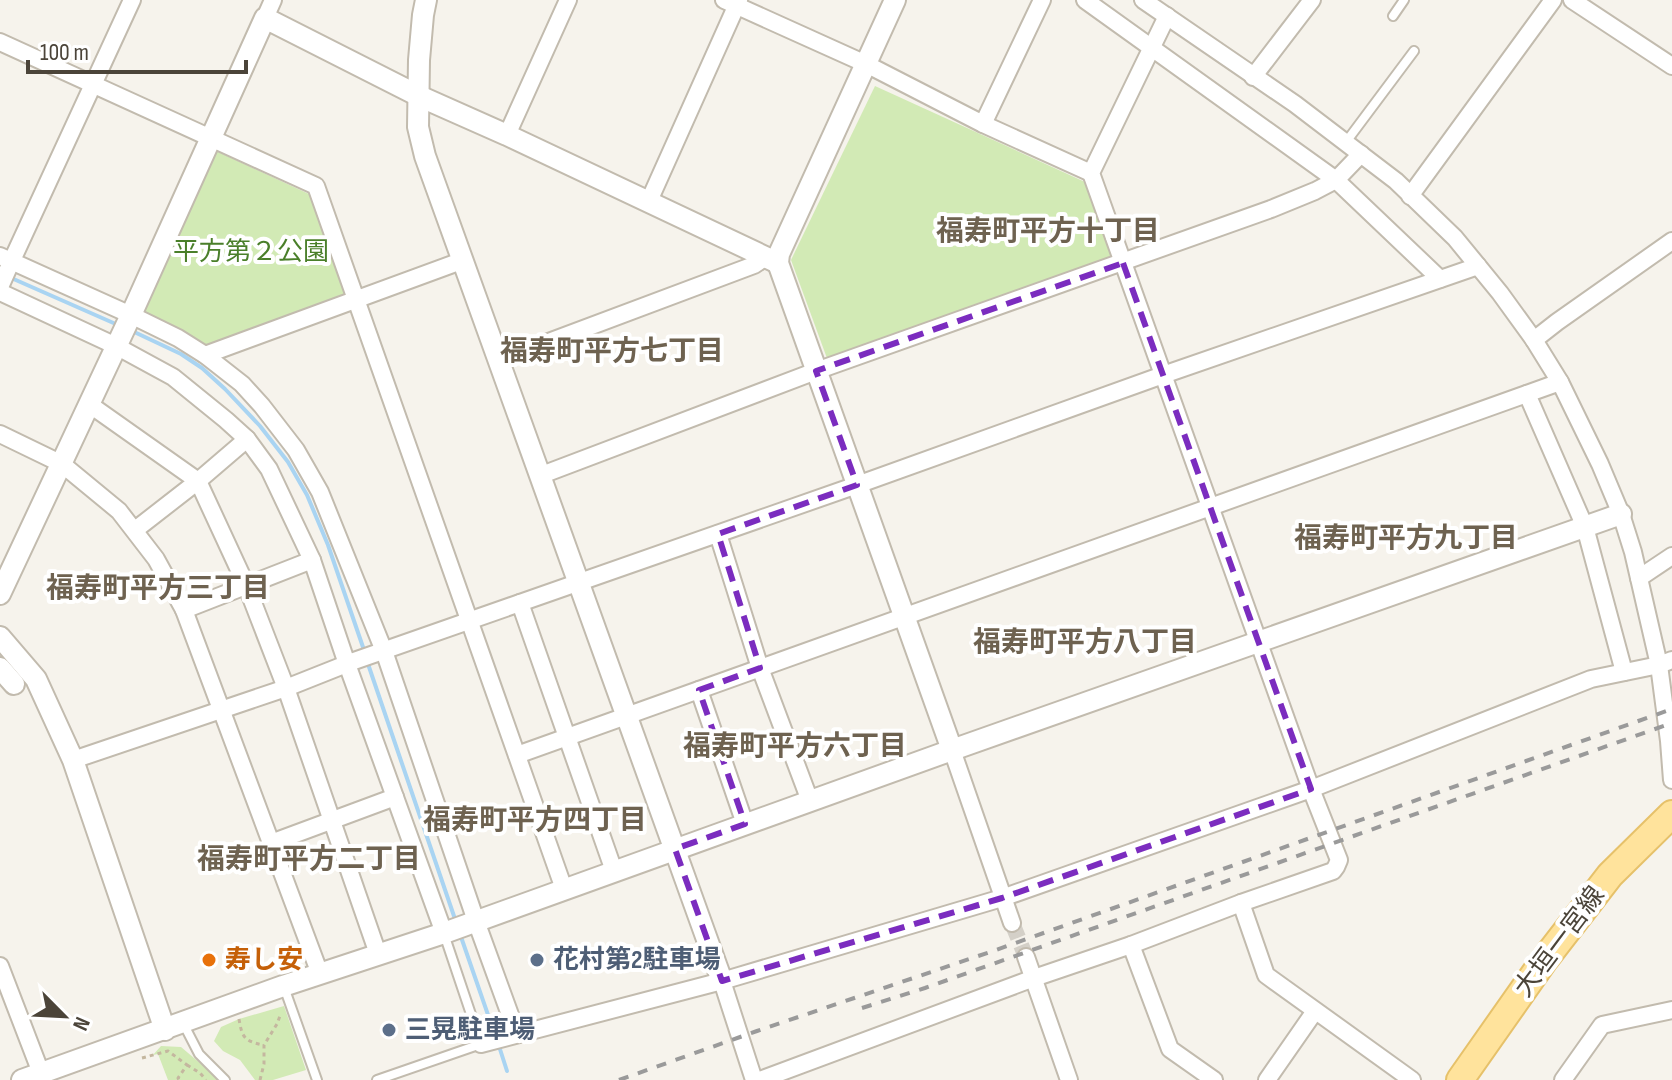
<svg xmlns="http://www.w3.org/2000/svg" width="1672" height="1080" font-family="'Sofia Sans Condensed','Noto Sans JP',sans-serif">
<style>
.green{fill:#d2eab5}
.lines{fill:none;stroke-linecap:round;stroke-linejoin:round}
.stream{stroke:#a9d4f2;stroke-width:4}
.minor-tunnel{stroke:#d4d0c8;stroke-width:16;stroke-dasharray:16 8;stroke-linecap:butt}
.service-casing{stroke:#c2bbae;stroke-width:12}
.minor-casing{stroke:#c2bbae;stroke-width:20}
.tertiary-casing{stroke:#c2bbae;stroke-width:24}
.primary-casing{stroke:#e6c16a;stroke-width:30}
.path{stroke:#c4b79f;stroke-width:3;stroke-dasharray:4 4;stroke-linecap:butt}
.service{stroke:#fff;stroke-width:8}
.minor{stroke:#fff;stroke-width:16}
.tertiary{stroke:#fff;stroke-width:20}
.primary{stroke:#ffe39c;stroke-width:26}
.rail{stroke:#9a9a9a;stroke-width:4;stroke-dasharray:10 10;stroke-linecap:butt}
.marked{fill:none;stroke:#7b2cbf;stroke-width:6;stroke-dasharray:16 10;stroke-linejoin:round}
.food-dot{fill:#e8710a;stroke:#fff;stroke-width:3}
.service-dot{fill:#5c6f8a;stroke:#fff;stroke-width:3}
.labels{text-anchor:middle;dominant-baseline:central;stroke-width:8;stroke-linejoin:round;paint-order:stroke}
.park-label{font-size:26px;fill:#4a7f2a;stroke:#fff}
.street-label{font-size:26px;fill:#4b4439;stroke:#fff}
.food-label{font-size:26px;font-weight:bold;fill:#c56008;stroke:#fff;text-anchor:start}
.service-label{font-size:26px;font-weight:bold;fill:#4e5e75;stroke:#fff;text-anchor:start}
.neighbourhood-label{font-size:28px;font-weight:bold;fill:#6e6250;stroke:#fff}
</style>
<rect width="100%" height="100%" fill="#f6f3ec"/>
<g class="green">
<path d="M875,86L1085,182L1113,260L828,361L791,260Z"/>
<path d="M216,151L309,194L345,296L206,348L180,331L142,312Z"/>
<path d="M284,1006L306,1070L273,1080H255L240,1060L223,1051L214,1041L221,1027L239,1019Z"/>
<path d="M161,1046L181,1047L220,1080H168L158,1054L153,1055Z"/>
</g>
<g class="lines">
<g class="stream">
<path d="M9,277L118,325"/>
<path d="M130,330L181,354L202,368L225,389L260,426L288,462L307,495L328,545L365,653"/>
<path d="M367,661L456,922"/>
<path d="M460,934L495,1035"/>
<path d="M498,1043L507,1071"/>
</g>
<path class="minor-tunnel" d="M1012,923L1026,957"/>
<defs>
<g id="service">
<path d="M1393,16L1404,0"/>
<path d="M1346,142L1414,51"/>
<path d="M284,987L317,1080"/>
<path d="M183,1023L199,1054L225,1080"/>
<path d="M377,1080L481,1044L444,934"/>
</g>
<g id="minor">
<path d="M724,0L866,64L983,124L1091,173"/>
<path d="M1085,0L1336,180L1440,279"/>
<path d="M1143,0L1295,104L1396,181L1455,238L1500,293L1534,340L1560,382L1600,464L1621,514L1633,552L1659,665L1669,741L1672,780"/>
<path d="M1572,0L1672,66"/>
<path d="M265,18L273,0"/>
<path d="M0,42L316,186L564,889"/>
<path d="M1253,77L1312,0"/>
<path d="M983,124L1042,0"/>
<path d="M507,135L568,0"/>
<path d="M1410,196L1553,0"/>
<path d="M649,201L739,0"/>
<path d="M0,256L131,315L178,338L205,355L242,384L262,406L296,450L320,492L384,651L476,921L517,1034"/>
<path d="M0,292L116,346L173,377L226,420L247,439L269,469L312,560L347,664L444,933"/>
<path d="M0,292V287L8,269L132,0"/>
<path d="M1534,340L1557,322L1672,241"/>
<path d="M205,355L461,261"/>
<path d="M498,361L754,265L766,257"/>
<path d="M1527,394L1585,527L1624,672"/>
<path d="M89,404L198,481L247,587L286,688L378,954"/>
<path d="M0,434L62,464L119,511L156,559L184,610L320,974"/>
<path d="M539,476L816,371L1271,209L1315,191L1336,180L1361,154"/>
<path d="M135,530L198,481L247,439"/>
<path d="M718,534L760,668L810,801"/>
<path d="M1639,578L1672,556"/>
<path d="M520,603L614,871"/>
<path d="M184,610L312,560"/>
<path d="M699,690L745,824"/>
<path d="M952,750L1012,923"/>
<path d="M517,755L1560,382"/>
<path d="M73,760L286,688L354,661L857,485L1163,375L1478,266"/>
<path d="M271,843L395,797"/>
<path d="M1241,903L1266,975L1412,1080"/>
<path d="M1131,945L1170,1049L1214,1080"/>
<path d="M1026,957L1069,1080"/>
<path d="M0,966L41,1073"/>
<path d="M722,981L754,1080"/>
<path d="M481,1044L722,981L1002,898L1311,789L1591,679L1659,665L1672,660"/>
<path d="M760,1080L1034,978L1131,945L1241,903L1333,871L1336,867L1339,860L1311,789L1091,173L1167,16"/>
<path d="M1267,1080L1315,1011"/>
<path d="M1563,1080L1602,1025L1672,1010"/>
</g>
<g id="tertiary">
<path d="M426,0L423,15L419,60L418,127L425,156L722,981"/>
<path d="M895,0L779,254L778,263L952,750"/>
<path d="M0,594L131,315L265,18L419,96L507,135L778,263"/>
<path d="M0,637L36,679L73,760L165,1030"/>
<path d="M0,668L14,684"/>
<path d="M22,1080L283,986L444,933L952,750L1621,514"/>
</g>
<path id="primary" d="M1460,1080L1545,959L1610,875L1672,814"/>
</defs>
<use href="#service" class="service-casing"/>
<use href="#minor" class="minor-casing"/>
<use href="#tertiary" class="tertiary-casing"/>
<use href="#primary" class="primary-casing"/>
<g class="path">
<path d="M239,1019C242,1037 244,1041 263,1045"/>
<path d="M142,1058L168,1051L187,1065L178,1078L179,1080"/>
<path d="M187,1065L200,1073L206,1080"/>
<path d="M260,1080L264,1064V1045L277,1024L281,1013"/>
</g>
<use href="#service" class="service"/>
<use href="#minor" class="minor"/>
<use href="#tertiary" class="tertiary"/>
<use href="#primary" class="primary"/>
<g class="rail">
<path d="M862,1008L925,988L1672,723"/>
<path d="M619,1080L757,1031L993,951L1672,709"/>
</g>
</g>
<path class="marked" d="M1123,263L1311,789L1002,898L722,981L675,849L745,824L699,690L760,668L718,534L857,485L816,371Z"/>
<circle class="food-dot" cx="209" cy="960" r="8"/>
<g class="service-dot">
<circle cx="537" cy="960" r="8"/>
<circle cx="389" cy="1030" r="8"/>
</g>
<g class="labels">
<g class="park-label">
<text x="251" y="252">平方第２公園</text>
</g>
<g class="street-label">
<text transform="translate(1560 942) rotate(-53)">大垣一宮線</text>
</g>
<g class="food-label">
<text x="225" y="960">寿し安</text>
</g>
<g class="service-label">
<text x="553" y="960">花村第2駐車場</text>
<text x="405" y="1030">三晃駐車場</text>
</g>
<g class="neighbourhood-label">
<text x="1048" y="231">福寿町平方十丁目</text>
<text x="612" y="351">福寿町平方七丁目</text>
<text x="1406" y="538">福寿町平方九丁目</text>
<text x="158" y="588">福寿町平方三丁目</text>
<text x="1085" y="642">福寿町平方八丁目</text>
<text x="795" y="746">福寿町平方六丁目</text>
<text x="535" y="820">福寿町平方四丁目</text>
<text x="309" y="859">福寿町平方二丁目</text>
</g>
</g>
<g transform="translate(64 1016) rotate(114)" stroke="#ffffff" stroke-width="6" paint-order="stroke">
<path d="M0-6L14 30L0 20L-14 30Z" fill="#4b4439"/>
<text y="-12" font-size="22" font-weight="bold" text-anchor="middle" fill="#4b4439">N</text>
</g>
<path d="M28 60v12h218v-12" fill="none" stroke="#4b4439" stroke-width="4"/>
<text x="40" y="60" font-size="24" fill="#4b4439" stroke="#ffffff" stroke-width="6" paint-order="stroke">100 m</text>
</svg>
